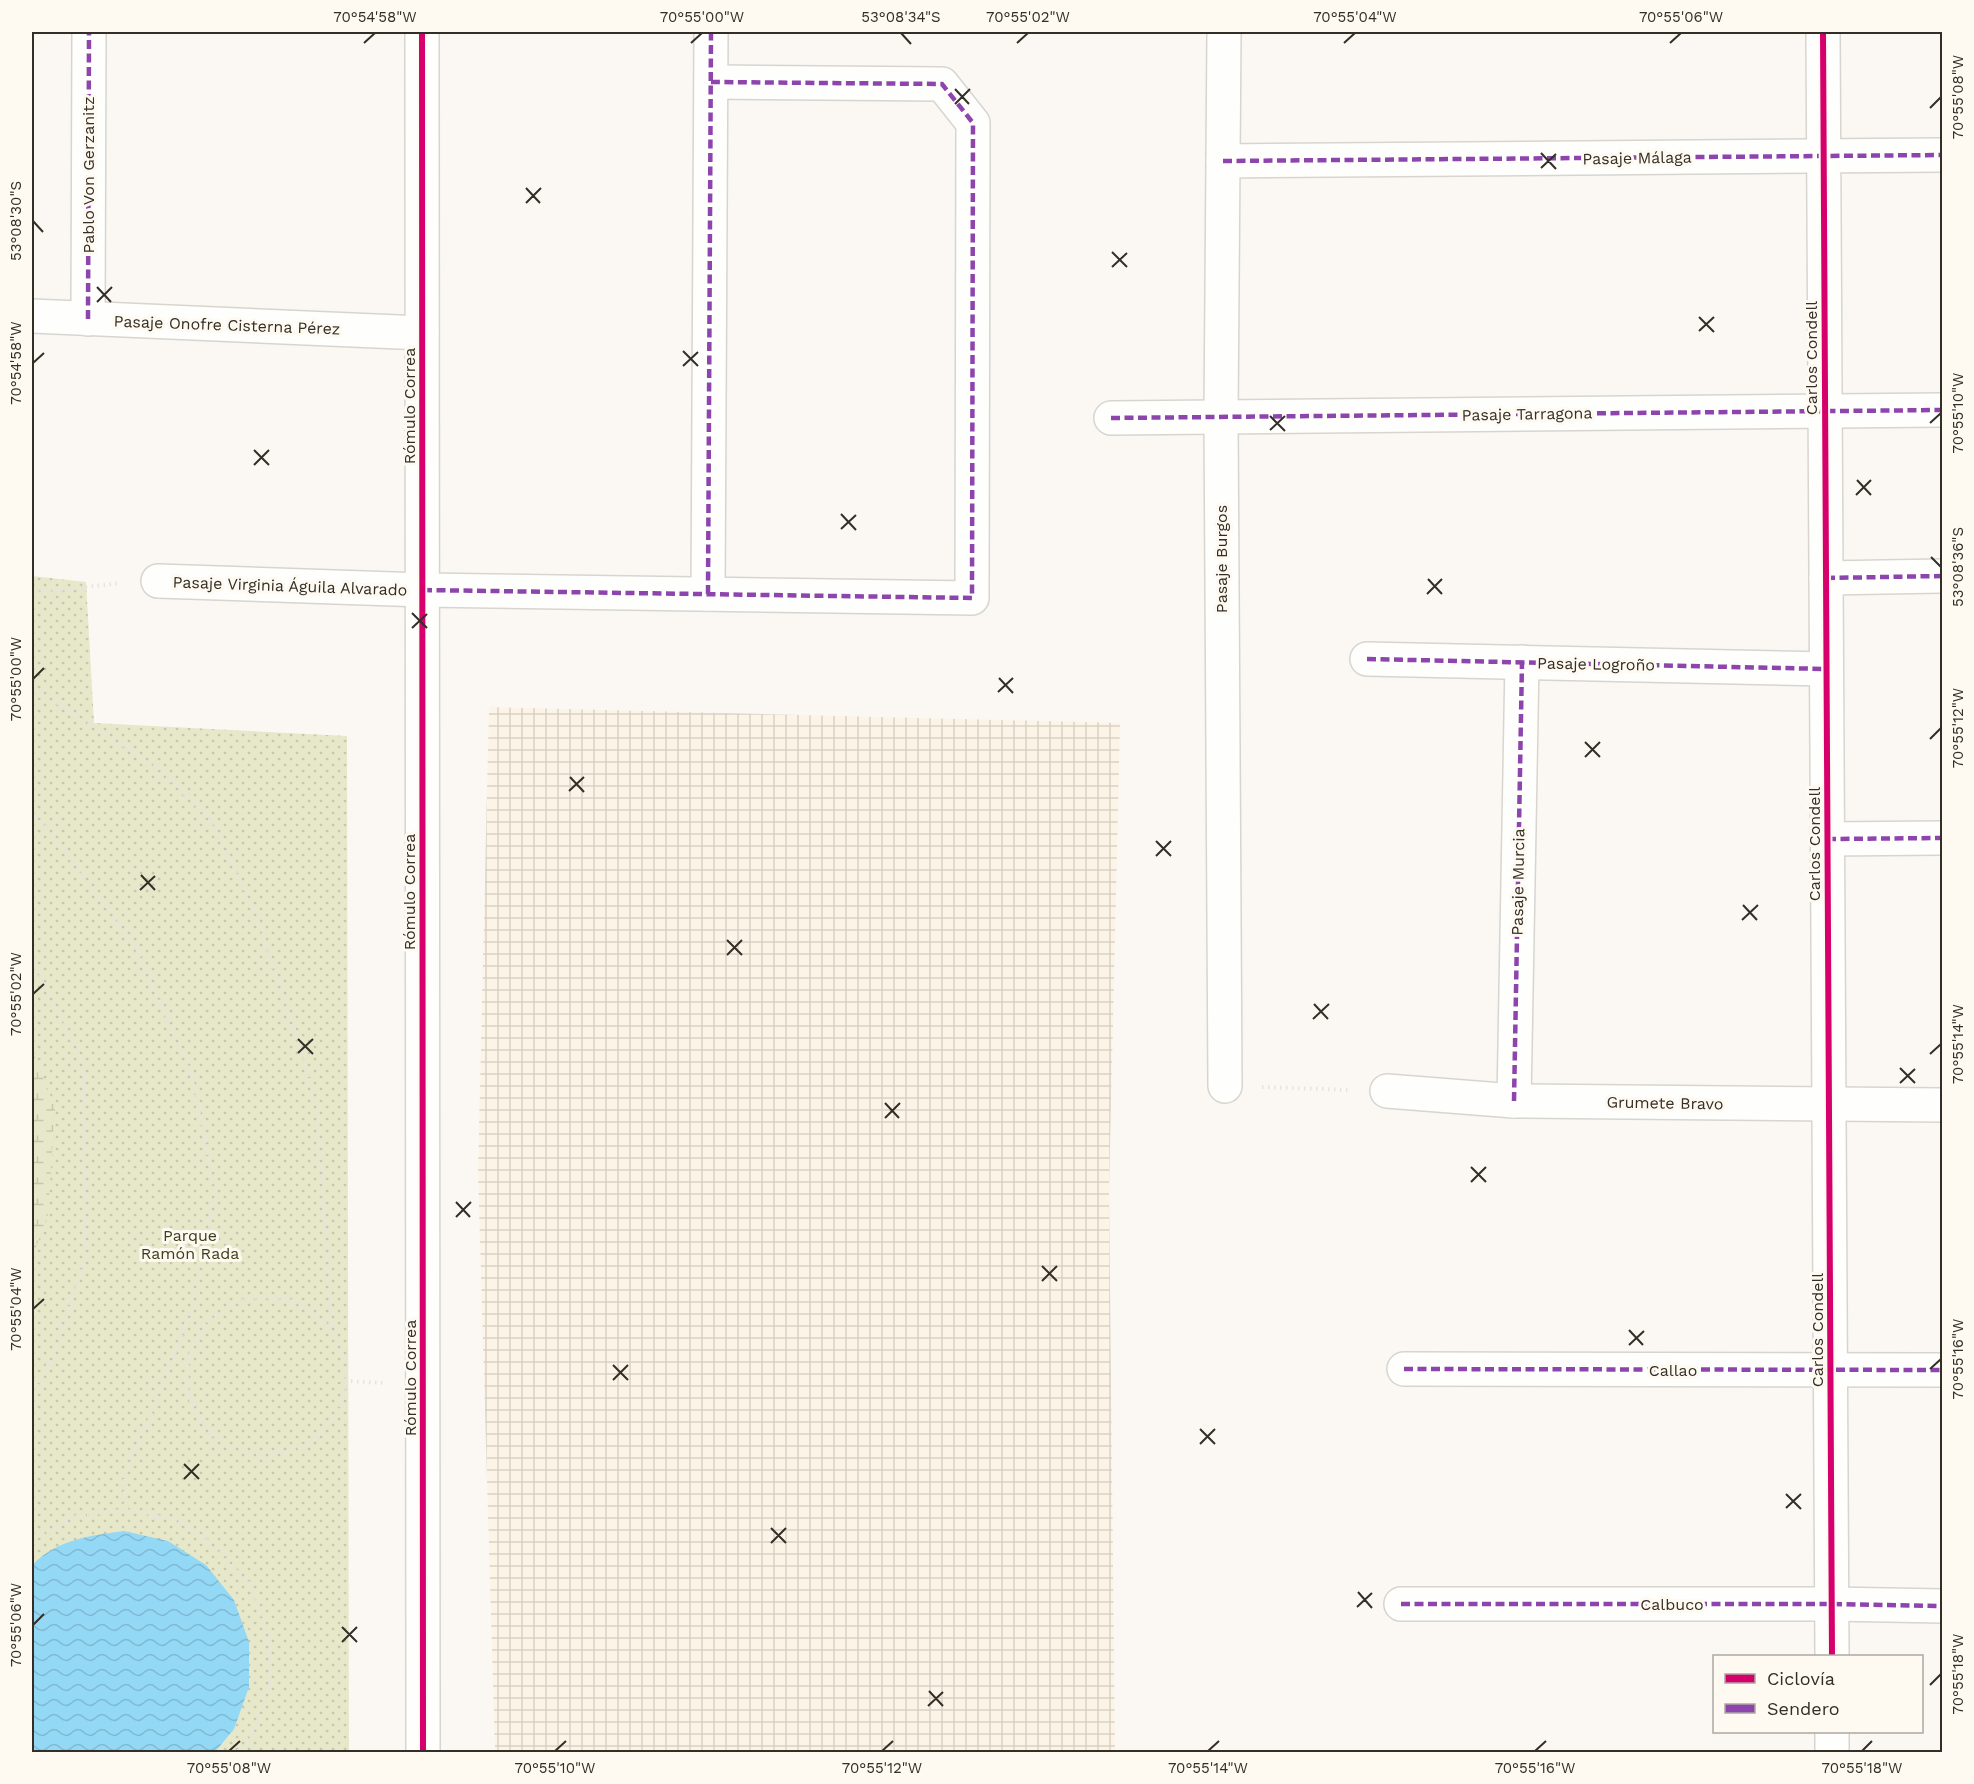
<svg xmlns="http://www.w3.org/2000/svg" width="1974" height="1784" font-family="'Work Sans',sans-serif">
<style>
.industrial{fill:url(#industrial-grid)}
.grass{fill:url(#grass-dots)}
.wetland{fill:url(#wetland-marsh)}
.water{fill:url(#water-waves)}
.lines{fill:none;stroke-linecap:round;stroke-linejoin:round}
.minor-casing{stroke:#d8d5cf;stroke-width:36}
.tertiary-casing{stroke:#d8d5cf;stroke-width:36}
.path{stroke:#e5e4e3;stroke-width:4;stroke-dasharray:1.5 4.5;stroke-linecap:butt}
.minor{stroke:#fefefd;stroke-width:33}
.tertiary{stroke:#fefefd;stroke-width:33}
.quiet{stroke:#8e44ad;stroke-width:4.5;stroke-dasharray:9 4.5;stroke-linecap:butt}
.cycleway-casing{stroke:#fef9f1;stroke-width:10}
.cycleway{stroke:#d6006c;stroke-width:6}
.ticks{fill:none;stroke:#332e26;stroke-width:2}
.labels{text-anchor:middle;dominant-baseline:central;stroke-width:6;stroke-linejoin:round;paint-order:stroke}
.street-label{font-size:16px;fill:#332e26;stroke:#fef9f1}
.park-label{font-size:16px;fill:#3c3e19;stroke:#fef9f1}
.neatline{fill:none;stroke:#332e26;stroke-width:2}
.ticks-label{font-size:15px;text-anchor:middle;fill:#332e26}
</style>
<defs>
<pattern id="industrial-grid" width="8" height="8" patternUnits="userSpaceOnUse" patternTransform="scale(1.5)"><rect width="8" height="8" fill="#fcf4e6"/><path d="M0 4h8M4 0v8" fill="none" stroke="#d8d2c5"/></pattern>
<pattern id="grass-dots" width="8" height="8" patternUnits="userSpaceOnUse" patternTransform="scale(1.5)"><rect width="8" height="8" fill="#e7e8ca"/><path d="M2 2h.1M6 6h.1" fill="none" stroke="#c7c7ad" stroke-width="1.8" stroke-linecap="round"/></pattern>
<pattern id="wetland-marsh" width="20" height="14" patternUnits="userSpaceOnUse" patternTransform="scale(1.5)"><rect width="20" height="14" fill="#e7e8ca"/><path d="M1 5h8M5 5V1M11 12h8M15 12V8" fill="none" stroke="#c7c7ad"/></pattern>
<pattern id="water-waves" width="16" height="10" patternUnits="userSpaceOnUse" patternTransform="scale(1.5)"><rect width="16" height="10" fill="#93d8f5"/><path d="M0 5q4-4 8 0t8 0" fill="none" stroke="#7fbad2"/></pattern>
</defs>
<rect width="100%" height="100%" fill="#fbf8f4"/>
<path class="industrial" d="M489,707L1120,723L1109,1189L1115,1752H495L478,1173Z"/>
<path class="grass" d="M32,576L86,582L94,723L347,736L349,1752H32Z"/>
<path class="wetland" d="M32,1050L55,1107L48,1215L32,1258Z"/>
<path class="water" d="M124,1531L168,1541L206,1565L234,1600L249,1642V1687L234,1729L215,1752H32V1565C58,1539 89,1536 124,1531Z"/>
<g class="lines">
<defs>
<g id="minor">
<path d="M1224,32L1221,417L1225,1086"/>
<path d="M1223,161L1942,155"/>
<path d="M32,316L422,333"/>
<path d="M88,319L89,32"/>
<path d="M1111,418L1942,410"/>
<path d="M1826,578L1942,576"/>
<path d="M158,581L423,590L972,598L973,123L942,84L711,82"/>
<path d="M708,594L711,32"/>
<path d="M1367,659L1826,669"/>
<path d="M1827,839L1942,838"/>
<path d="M1387,1091L1514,1101L1942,1105"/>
<path d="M1514,1101L1522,662"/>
<path d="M1404,1369L1942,1370"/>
<path d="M1401,1604H1832L1942,1606"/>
</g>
<g id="tertiary">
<path d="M422,32L423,1752"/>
<path d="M1823,32L1832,1656"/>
<path d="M1832,1732V1752"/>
</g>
</defs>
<use href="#minor" class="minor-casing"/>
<use href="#tertiary" class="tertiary-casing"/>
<g class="path">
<path d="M32,593L121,583"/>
<path d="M32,687L160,769L215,826L260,926L316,1100L332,1332"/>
<path d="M32,812L52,834L134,943L191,1074L215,1188L192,1308L151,1414L124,1474L126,1510"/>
<path d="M32,958L84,1065L85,1259L54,1352L32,1400"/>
<path d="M1262,1087L1351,1090"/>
<circle cx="266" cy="1376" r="79"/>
<path d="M173,1356L188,1361"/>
<path d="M345,1381L386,1383"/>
<path d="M32,1538L77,1516L126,1510L175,1520L218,1547L250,1585L268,1631L270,1682L255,1729L238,1752"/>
</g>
<use href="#minor" class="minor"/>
<use href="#tertiary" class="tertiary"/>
<g class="quiet">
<path d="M1223,161L1942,155"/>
<path d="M88,319L89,32"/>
<path d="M1111,418L1942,410"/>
<path d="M1826,578L1942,576"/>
<path d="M423,590L972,598L973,123L942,84L711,82"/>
<path d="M708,594L711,32"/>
<path d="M1367,659L1826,669"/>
<path d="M1827,839L1942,838"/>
<path d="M1514,1101L1522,662"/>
<path d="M1404,1369L1942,1370"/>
<path d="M1401,1604H1832L1942,1606"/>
</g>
<defs>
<g id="cycleway">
<path d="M422,32L423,1752"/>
<path d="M1823,32L1832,1656"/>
</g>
</defs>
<use href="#cycleway" class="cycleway-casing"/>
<use href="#cycleway" class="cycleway"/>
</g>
<path class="ticks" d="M901,33L911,44M364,43L375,33M691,43L702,33M1017,43L1028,33M1344,43L1355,33M1670,43L1681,33M955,89L969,104M955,104L970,89M1930,108L1941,97M1541,153L1556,169M1541,168L1556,154M526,188L540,203M526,203L541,188M33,221L43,232M1112,252L1127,267M1112,267L1127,253M97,287L111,302M97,302L112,287M1699,317L1714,332M1699,331L1714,317M683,351L698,366M33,363L44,353M683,366L698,352M1270,416L1285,431M1930,423L1941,413M1270,430L1285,416M254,450L269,465M254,465L269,450M1857,480L1871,495M1856,495L1871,480M841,514L856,530M841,529L856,515M1931,557L1941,567M1428,579L1442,594M1427,594L1442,579M412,613L427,628M412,628L427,614M999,678L1013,693M33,679L44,668M998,692L1013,678M1930,739L1941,728M1585,742L1600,757M1585,757L1600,742M570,777L584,792M569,791L584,777M1156,841L1171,856M1156,856L1171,841M141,875L155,890M140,890L155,876M1743,905L1757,920M1742,920L1758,905M727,940L742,955M727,955L742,940M33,994L44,984M1314,1004L1328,1019M1313,1019L1329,1004M298,1039L313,1054M298,1053L313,1039M1930,1054L1941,1044M1900,1068L1915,1083M1900,1083L1915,1069M885,1103L899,1118M885,1118L900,1103M1471,1167L1486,1182M1471,1182L1486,1167M456,1202L470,1217M456,1217L471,1202M1042,1266L1057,1281M1042,1281L1057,1266M33,1309L44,1299M1629,1330L1643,1345M1629,1345L1644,1331M613,1365L628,1380M1930,1369L1941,1359M613,1380L628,1365M1200,1429L1215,1444M1200,1444L1215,1429M184,1464L199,1479M184,1479L199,1464M1786,1494L1801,1509M1786,1508L1801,1494M771,1528L786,1543M771,1543L786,1528M1358,1592L1372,1608M1357,1607L1372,1593M33,1625L44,1614M342,1627L357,1642M342,1642L357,1627M1930,1685L1941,1674M929,1691L943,1706M928,1706L943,1692M229,1751L240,1741M555,1751L566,1741M882,1751L893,1741M1208,1751L1219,1741M1535,1751L1546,1741M1862,1751L1872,1741"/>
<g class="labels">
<g class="street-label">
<text transform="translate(1637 158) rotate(-1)">Pasaje Málaga</text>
<text transform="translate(88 175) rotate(-90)">Pablo Von Gerzanitz</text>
<text transform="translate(227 325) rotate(2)">Pasaje Onofre Cisterna Pérez</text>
<text transform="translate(1811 358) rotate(-90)">Carlos Condell</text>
<text transform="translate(409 406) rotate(-90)">Rómulo Correa</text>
<text transform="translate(1527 414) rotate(-1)">Pasaje Tarragona</text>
<text transform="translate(1221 559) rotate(-90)">Pasaje Burgos</text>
<text transform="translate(290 586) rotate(2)">Pasaje Virginia Águila Alvarado</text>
<text transform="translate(1596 664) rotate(1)">Pasaje Logroño</text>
<text transform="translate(1814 844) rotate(-90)">Carlos Condell</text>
<text transform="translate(1518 882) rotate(-89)">Pasaje Murcia</text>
<text transform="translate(409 892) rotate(-90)">Rómulo Correa</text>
<text transform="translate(1665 1103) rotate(1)">Grumete Bravo</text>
<text transform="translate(1817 1330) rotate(-90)">Carlos Condell</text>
<text x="1673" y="1370">Callao</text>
<text transform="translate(410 1378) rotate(-90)">Rómulo Correa</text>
<text x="1672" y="1604">Calbuco</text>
</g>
<g class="park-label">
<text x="190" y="1235">Parque<tspan x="190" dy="18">Ramón Rada</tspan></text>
</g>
</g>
<rect width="1974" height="1784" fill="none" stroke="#fef9f1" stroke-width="66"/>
<rect x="1713" y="1655" width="210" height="78" fill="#fef9f1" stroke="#ada8a0" stroke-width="1.5"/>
<rect x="1725" y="1674" width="30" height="9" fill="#d6006c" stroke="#ada8a0" stroke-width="1.5"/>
<text x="1767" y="1685" font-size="18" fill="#332e26">Ciclovía</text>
<rect x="1725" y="1704" width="30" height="9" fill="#8e44ad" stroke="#ada8a0" stroke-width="1.5"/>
<text x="1767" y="1715" font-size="18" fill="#332e26">Sendero</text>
<rect x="33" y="33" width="1908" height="1718" class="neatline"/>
<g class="ticks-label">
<text x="375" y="22">70°54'58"W</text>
<text x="702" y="22">70°55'00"W</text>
<text x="901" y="22">53°08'34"S</text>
<text x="1028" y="22">70°55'02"W</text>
<text x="1355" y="22">70°55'04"W</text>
<text x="1681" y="22">70°55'06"W</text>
<text transform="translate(1958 97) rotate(-90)" y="5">70°55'08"W</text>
<text transform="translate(16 221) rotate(-90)" y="5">53°08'30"S</text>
<text transform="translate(16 363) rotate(-90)" y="5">70°54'58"W</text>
<text transform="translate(1958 413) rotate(-90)" y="5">70°55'10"W</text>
<text transform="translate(1958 567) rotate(-90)" y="5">53°08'36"S</text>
<text transform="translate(16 679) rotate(-90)" y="5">70°55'00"W</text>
<text transform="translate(1958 728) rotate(-90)" y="5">70°55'12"W</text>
<text transform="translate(16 994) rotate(-90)" y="5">70°55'02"W</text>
<text transform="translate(1958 1044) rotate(-90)" y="5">70°55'14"W</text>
<text transform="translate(16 1309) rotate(-90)" y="5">70°55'04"W</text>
<text transform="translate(1958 1359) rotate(-90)" y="5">70°55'16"W</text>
<text transform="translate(16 1625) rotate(-90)" y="5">70°55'06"W</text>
<text transform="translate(1958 1674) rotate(-90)" y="5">70°55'18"W</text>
<text x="229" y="1773">70°55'08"W</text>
<text x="555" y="1773">70°55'10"W</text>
<text x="882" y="1773">70°55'12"W</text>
<text x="1208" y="1773">70°55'14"W</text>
<text x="1535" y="1773">70°55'16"W</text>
<text x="1862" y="1773">70°55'18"W</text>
</g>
</svg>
